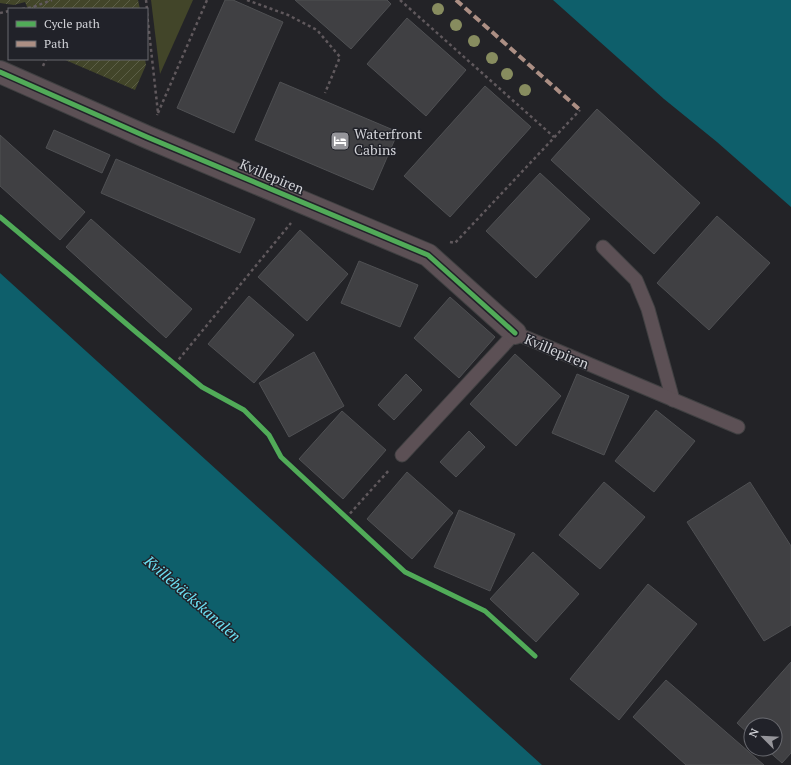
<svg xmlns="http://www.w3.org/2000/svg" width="791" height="765" font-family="'PT Serif',serif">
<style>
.grass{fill:#424529}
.garden{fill:url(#garden-furrows)}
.water{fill:#0e5f6b}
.building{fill:#404043;stroke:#4f5053}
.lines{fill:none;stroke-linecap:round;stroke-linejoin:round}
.lane-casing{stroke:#404042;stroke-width:15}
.street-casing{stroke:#404042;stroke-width:24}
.path{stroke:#60595d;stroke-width:2.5;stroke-dasharray:3 3;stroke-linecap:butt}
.lane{stroke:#5c5055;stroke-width:13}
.street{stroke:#5c5055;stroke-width:22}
.quiet{stroke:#ac8f84;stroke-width:4;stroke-dasharray:8 4;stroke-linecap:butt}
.cycleway-casing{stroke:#212229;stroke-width:8}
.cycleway{stroke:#51ab58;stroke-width:5}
.tree{fill:#878c5f}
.labels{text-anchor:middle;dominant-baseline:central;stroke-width:3;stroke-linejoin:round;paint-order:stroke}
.poi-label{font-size:14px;fill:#d2d3d8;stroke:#212229;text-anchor:start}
.street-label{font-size:14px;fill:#d2d3d8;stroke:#212229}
.water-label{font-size:15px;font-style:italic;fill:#6ce0f3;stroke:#212229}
</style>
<defs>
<pattern id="garden-furrows" width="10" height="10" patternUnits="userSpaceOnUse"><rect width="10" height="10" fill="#424529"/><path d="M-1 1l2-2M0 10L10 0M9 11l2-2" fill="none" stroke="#5c5f47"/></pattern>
</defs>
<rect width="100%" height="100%" fill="#232327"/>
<path class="grass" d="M151,0H193L160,74Z"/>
<g class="garden">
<path d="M0,0H138L140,9H28L25,2L14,5L0,3Z"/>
<path d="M63,59H145L146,65L135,90Z"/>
</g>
<g class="water">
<path d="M553,0H791V207L717,142L664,99Z"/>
<path d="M0,273L501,728L542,765H0Z"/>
</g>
<g class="building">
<path d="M225,0H233L283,22L234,133L177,108Z"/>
<path d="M295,0H387L391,4L351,49Z"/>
<path d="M407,18L466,70L426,116L367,64Z"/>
<path d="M280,82L398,132L373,190L255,140Z"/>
<path d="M485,86L531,127L450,217L404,176Z"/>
<path d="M597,109L700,203L654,254L551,160Z"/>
<path d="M54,130L110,155L102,173L46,148Z"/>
<path d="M0,135L85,212L60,240L0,186Z"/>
<path d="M116,159L255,219L240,253L101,193Z"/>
<path d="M540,173L590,219L536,278L486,231Z"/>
<path d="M717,216L770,263L709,330L657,283Z"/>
<path d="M91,219L192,309L166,338L66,247Z"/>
<path d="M300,230L348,274L307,321L258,277Z"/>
<path d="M359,261L418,285L400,327L341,303Z"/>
<path d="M249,296L294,335L254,383L208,344Z"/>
<path d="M450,297L495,337L459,378L414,338Z"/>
<path d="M314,352L344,406L289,437L259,383Z"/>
<path d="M515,354L561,396L516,446L470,404Z"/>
<path d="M406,374L422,390L394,420L378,405Z"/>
<path d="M577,374L629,396L604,455L552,433Z"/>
<path d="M656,410L695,441L654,492L615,461Z"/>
<path d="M342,411L386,450L343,499L299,459Z"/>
<path d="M469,431L485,447L456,477L440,462Z"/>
<path d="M407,472L453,513L412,559L367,519Z"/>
<path d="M604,482L645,517L600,569L559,535Z"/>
<path d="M750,482L791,546V625L764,641L687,522Z"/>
<path d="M459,510L515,534L490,591L434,567Z"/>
<path d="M533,552L579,594L536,642L490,599Z"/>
<path d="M648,584L697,624L619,720L570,679Z"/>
<path d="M791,662V753L782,763L766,749H775V725H751V736L737,723Z"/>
<path d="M666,680L764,765H686L633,717Z"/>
</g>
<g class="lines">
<defs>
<g id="lane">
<path d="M603,247L636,280L648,309L673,400"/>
<path d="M402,455L515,333L738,427"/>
</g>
<path id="street" d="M0,72L147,137L428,255L515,333"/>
</defs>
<use href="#lane" class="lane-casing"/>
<use href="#street" class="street-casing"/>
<g class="path">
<path d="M146,0L147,9"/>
<path d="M247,0L288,15L317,30L340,57L325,93"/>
<path d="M400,0L554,137"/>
<path d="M22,9L33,7L52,0"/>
<path d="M0,13L9,11"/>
<path d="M147,13L158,113L157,115"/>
<path d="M43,66L46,59"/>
<path d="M158,113L207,0"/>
<path d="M450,242L455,243L580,110"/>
<path d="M175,364L291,223"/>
<path d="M346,518L390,469"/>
</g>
<use href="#lane" class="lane"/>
<use href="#street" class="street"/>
<path class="quiet" d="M456,0L580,110"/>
<defs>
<g id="cycleway">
<path d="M0,72L147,137L428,255L515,333"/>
<path d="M0,217L68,274L136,332L202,387L244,410L269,435L281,457L405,572L485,611L535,656"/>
</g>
</defs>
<use href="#cycleway" class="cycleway-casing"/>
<use href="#cycleway" class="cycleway"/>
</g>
<g class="tree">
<circle cx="438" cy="9" r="6"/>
<circle cx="456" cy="25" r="6"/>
<circle cx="474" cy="41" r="6"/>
<circle cx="492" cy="58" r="6"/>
<circle cx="507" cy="74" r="6"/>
<circle cx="525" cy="90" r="6"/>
</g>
<defs>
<symbol id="hotel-square" viewBox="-11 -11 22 22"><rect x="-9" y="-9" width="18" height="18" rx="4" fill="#95959a" stroke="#212229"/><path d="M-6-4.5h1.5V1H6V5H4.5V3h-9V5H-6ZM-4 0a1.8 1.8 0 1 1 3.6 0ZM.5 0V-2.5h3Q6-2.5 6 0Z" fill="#fff"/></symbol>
</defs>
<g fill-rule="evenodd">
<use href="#hotel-square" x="329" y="130" width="22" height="22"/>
</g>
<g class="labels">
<g class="poi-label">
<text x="354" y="133">Waterfront<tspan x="354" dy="16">Cabins</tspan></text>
</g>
<g class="street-label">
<text transform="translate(272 176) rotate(23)">Kvillepiren</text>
<text transform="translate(557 351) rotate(23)">Kvillepiren</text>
</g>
<g class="water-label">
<text transform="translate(193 598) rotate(41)">Kvillebäckskanalen</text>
</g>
</g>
<rect x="8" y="8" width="140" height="52" fill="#212229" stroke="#68696f"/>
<rect x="16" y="21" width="20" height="6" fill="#51ab58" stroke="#68696f"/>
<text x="44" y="28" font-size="12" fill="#d2d3d8">Cycle path</text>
<rect x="16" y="41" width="20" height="6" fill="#ac8f84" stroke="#68696f"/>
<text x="44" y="48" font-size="12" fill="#d2d3d8">Path</text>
<g transform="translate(763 737) rotate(294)"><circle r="19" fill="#212229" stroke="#68696f"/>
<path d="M0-3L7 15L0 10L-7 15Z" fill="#95959a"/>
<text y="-6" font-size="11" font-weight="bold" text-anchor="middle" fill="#d2d3d8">N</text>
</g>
</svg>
